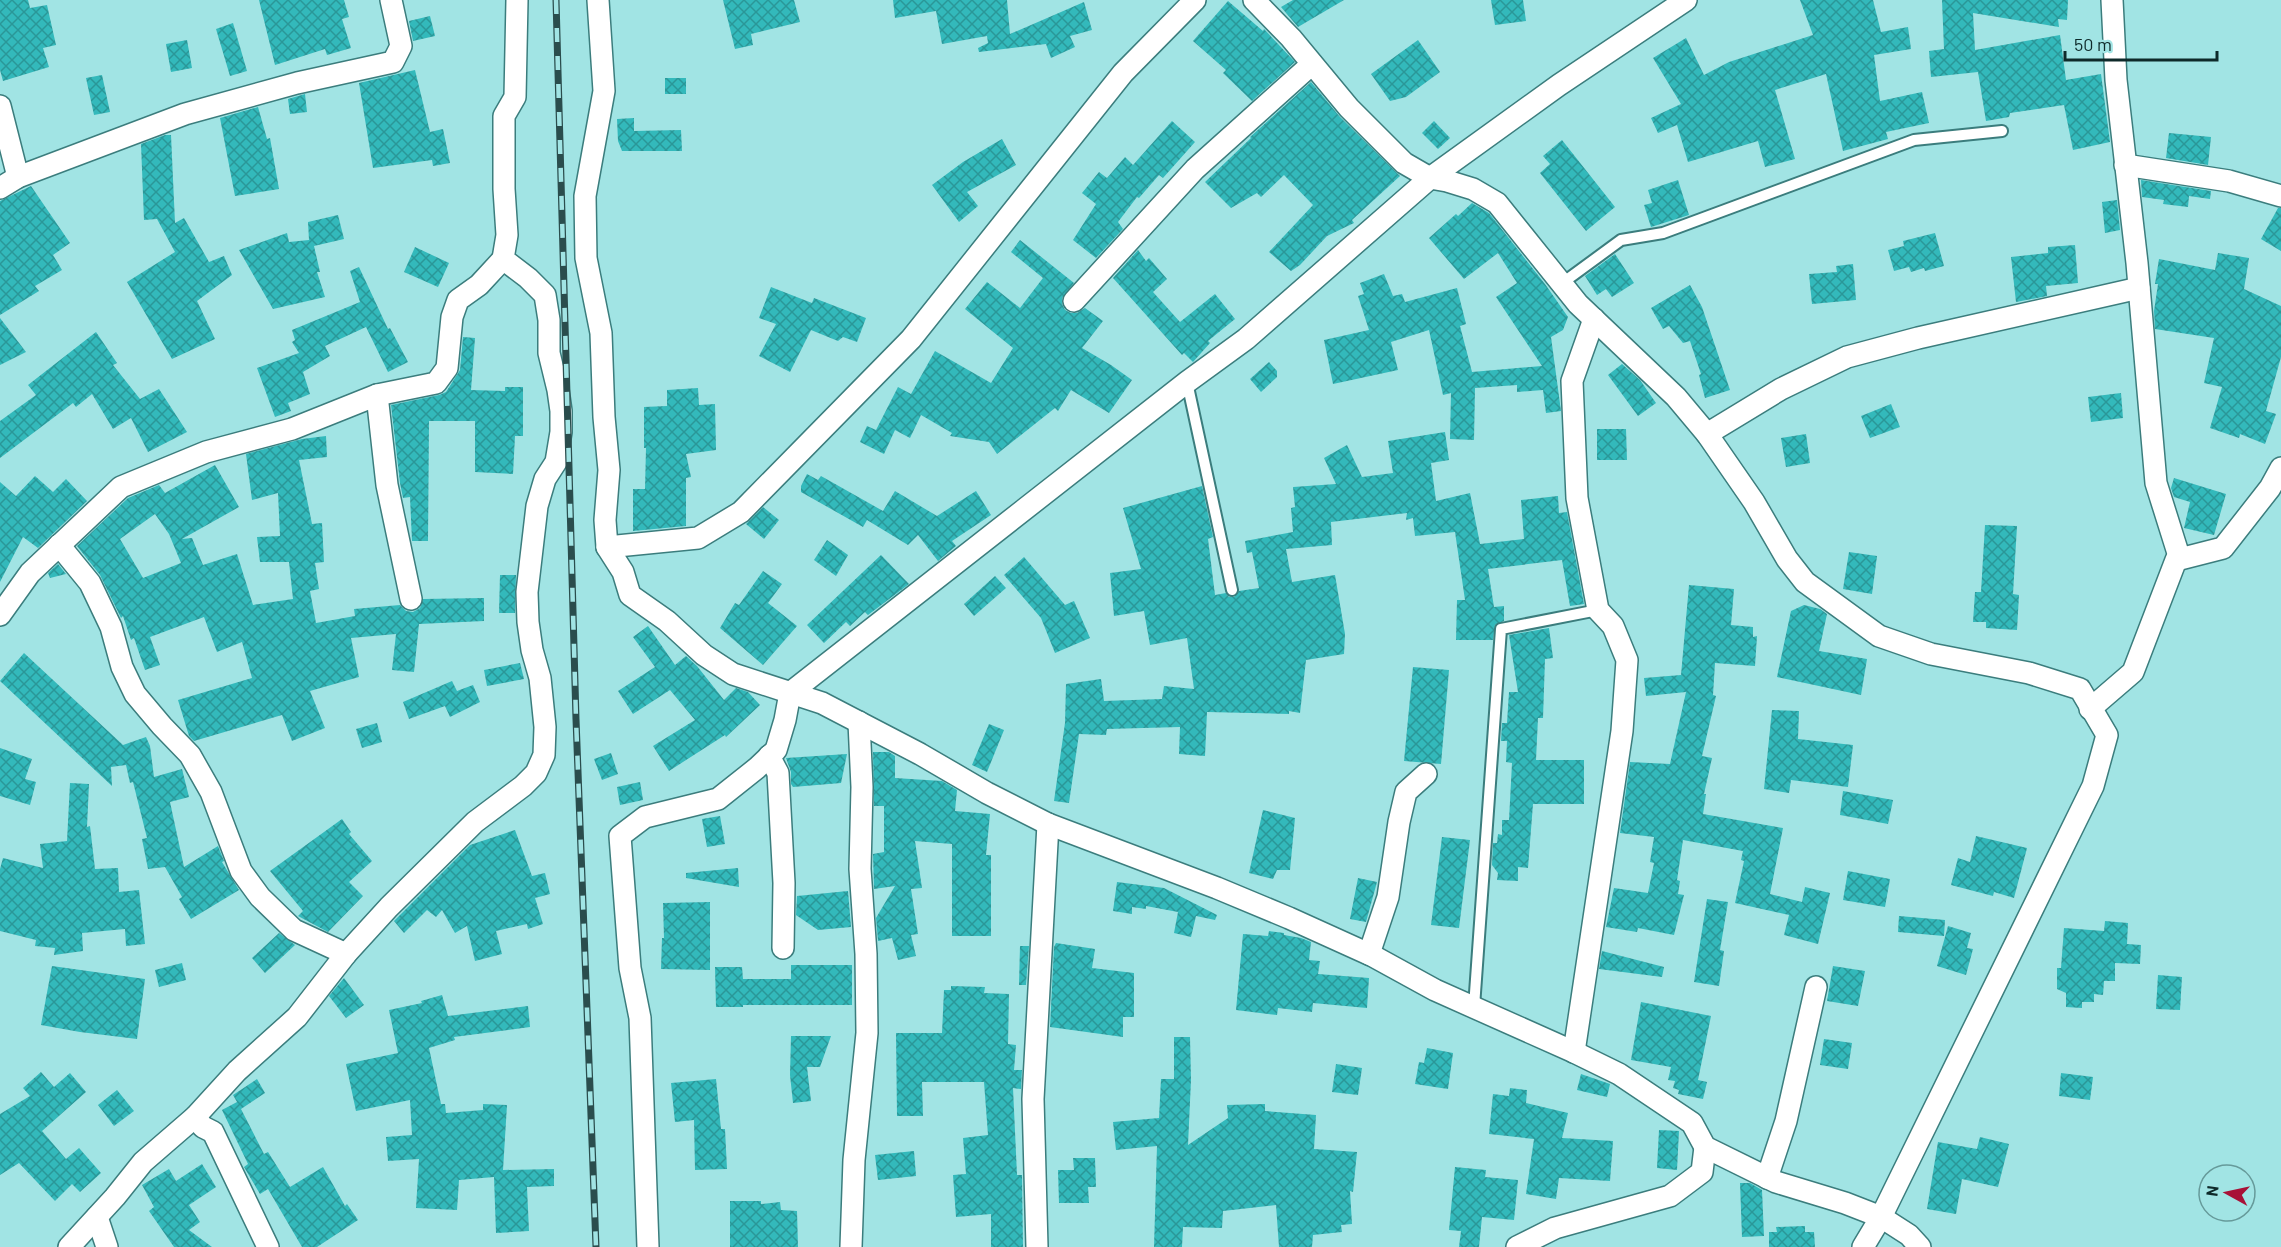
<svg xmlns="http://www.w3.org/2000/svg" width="2281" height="1247" font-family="Barlow,sans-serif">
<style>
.building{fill:url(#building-cross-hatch);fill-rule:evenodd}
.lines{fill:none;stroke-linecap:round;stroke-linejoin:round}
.lane-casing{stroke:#3b7d7d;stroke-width:14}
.street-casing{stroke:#3b7d7d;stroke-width:24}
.lane{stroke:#fff;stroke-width:10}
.street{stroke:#fff;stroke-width:21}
.rail-casing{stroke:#2a4d4d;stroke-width:7}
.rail{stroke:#a1e4e4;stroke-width:4.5;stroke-dasharray:14;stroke-linecap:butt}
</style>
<defs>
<pattern id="building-cross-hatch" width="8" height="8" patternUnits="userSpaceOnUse" patternTransform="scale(1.5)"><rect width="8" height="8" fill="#33b9bb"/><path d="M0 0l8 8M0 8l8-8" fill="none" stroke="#2a9798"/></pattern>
</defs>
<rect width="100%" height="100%" fill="#a1e4e4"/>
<g class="building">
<path d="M0,0H28L30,8L47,5L56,45L43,48L49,67L3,81L0,70Z"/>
<path d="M259,0H344L349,17L342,19L351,48L327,55L325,49L275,65Z"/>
<path d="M723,0H794L800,22L751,34L753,45L735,49Z"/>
<path d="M893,0H1007L1010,34L1084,2L1092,30L1070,36L1075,47L1051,58L1046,44L979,52L978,48L988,43L987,36L942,44L936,11L895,18Z"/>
<path d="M1293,0H1344L1298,27L1281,7Z"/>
<path d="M1491,0H1523L1526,21L1495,25Z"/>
<path d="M1800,0H1873L1881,32L1908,27L1911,49L1874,55L1880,101L1922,92L1929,123L1886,132L1888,139L1843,151L1826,74L1775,90L1795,159L1765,167L1758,141L1688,162L1677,125L1658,133L1651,118L1681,104L1653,58L1686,38L1704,75L1729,62L1813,35Z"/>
<path d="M1942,0H2068L2067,20L2058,19L2059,27L1973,13L1975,50L2060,35L2066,80L2101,74L2110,142L2073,150L2064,105L2010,113L2009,117L1986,121L1978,72L1931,77L1929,51L1944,49Z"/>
<path d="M1228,1L1263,31L1264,29L1295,62L1252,101L1223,73L1226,70L1193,41Z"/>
<path d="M430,16L435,36L413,41L409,21Z"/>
<path d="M233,23L247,71L230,76L216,29Z"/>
<path d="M187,40L192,68L171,72L166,44Z"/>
<path d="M1418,40L1440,72L1406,97L1390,101L1371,74Z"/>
<path d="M415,70L430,132L443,129L450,163L433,166L432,160L373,168L359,83Z"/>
<path d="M102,75L110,112L94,115L86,78Z"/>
<rect x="665" y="78" width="21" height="16"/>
<path d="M1311,82L1340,117L1400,176L1352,220L1354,223L1327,236L1300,265L1291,271L1269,252L1313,205L1284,175L1261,197L1257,193L1231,208L1205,182L1251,138L1250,137Z"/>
<path d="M305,94L307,112L290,114L288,99Z"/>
<path d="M258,107L267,139L270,138L279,189L235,196L220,118Z"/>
<path d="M634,118V131L681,130L682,151H622L618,141L617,119Z"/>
<path d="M1172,121L1195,142L1163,178L1159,175L1139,198L1137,197L1118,222L1123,229L1096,258L1073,240L1096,204L1082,193L1099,172L1107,178L1125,157L1133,165Z"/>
<path d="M1434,121L1450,138L1438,149L1422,133Z"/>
<path d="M2169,133L2211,137L2208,165L2166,158Z"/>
<path d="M165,135H171L175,223L184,218L209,262L224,256L232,275L197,301L215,339L172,359L127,282L175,252L157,219L144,220L141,144Z"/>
<path d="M1002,139L1016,165L967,192L978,206L959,222L932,185L963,162Z"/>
<path d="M1562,140L1615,207L1586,231L1540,173L1550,164L1543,156Z"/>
<path d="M1678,180L1689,215L1651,227L1644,205L1652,203L1648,190Z"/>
<path d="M2141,180L2211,191L2210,199L2189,196L2188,207L2163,204L2164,200L2142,197Z"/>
<path d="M31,186L70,243L53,255L62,270L35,286L39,291L0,315V201Z"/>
<path d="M2117,200L2120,230L2105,233L2102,202Z"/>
<path d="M1472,203L1489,213L1545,284L1568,317L1563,330L1551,337L1561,411L1546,413L1543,390L1517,392V385L1475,388L1474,440L1450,439L1451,393L1443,395L1429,330L1391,342L1398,370L1333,384L1324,340L1369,330L1358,296L1364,294L1360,283L1384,274L1393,296L1402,294L1405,302L1457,288L1466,324L1460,326L1472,372L1542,366L1496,297L1517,283L1498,253L1464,279L1429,238L1456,214L1458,216Z"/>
<path d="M2278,208H2281V251L2261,239Z"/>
<path d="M338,215L344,239L314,246L320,272H317L325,297L273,309L239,250L287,233L289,242L309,240L308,222Z"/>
<path d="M1935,233L1944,266L1925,271L1924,268L1911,272L1909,267L1894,271L1888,250L1904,246L1903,241Z"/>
<path d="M1020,240L1074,283L1062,298V304L1065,310L1071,313H1077L1085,308L1103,321L1082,348L1111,365L1132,380L1109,413L1071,390L1058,411L1055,408L997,454L989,442L950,436L952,433L921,415L910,438L895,430L884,454L860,442L867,426L876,430L898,387L911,394L935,351L991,383L1013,348L965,309L987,282L1020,308L1043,278L1011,252Z"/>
<path d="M2075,245L2078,283L2046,286L2047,296L2016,302L2011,257L2048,253V247Z"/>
<path d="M415,247L449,263L438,287L404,272Z"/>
<path d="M1138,250L1146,261L1149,258L1167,279L1153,292L1180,322L1215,294L1235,319L1208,341L1210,343L1193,362L1184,353L1182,355L1113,278Z"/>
<path d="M2218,253L2249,258L2244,289L2281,306V357L2266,411L2276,414L2265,444L2240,434L2239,438L2210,428L2222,387L2204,383L2214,338L2155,329L2154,311L2158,284H2155L2159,259L2215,270Z"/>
<path d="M1615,254L1634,283L1612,297L1606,289L1597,295L1585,276Z"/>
<path d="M1853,264L1856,300L1812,304L1809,274L1837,272L1836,266Z"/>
<path d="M359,267L388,329L390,328L408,362L388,372L366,327L325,346L330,356L303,372L310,394L288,403L291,411L275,417L257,368L299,353L292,342L295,340L292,330L360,302L350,271Z"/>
<path d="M1690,285L1702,307L1730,390L1705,398L1699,375L1701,374L1690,341L1683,343L1669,326L1663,329L1651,308Z"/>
<path d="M771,287L812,303L814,298L866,318L857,342L843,337L838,341L811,330L790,372L759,356L776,324L759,318Z"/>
<path d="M0,318L26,352L0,365Z"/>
<path d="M96,332L117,363L113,365L140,399L159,389L187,432L148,452L131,418L113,429L92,394L76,407L73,403L0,458V421L36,395L28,385Z"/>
<path d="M463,337L475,338L471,390L505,391V387H523V436H515L513,474L475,472V421H429L428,541H412L410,497L403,498L400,483L391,405L439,395L446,392L460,370Z"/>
<path d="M1269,362L1277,371V377L1261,392L1250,379Z"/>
<path d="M1622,364L1640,380L1656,403L1638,416L1608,375Z"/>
<path d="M698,388L699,405L715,404L716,450L686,454L691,477L686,478V526L633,531V489H645L646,448H644V407L667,406V390Z"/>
<path d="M2121,393L2123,418L2091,422L2088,397Z"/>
<path d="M1891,404L1900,427L1870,438L1861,416Z"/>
<path d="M1597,429H1626L1627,460H1597Z"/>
<path d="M1445,432L1449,460L1431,463L1436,501L1470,493L1480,544L1524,539L1521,500L1558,496L1559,513L1567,512L1584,604L1570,606L1562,560L1488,569L1494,607L1504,606V621L1495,625L1493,640H1456L1457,600H1465L1455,532L1415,536L1413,518L1406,520L1407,513L1331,522L1332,545L1286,549L1292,582L1335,575L1345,634L1344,654L1306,660L1300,713L1289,711V714L1207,712L1205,756L1179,754L1180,727L1107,729L1106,735L1079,734L1069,803L1054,801L1065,723L1066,684L1101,679L1104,701L1162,699L1164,686L1194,689L1187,638L1150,645L1144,611L1114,616L1110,573L1141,569L1123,508L1202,486L1213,537L1208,539L1215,595L1226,593L1229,597H1234L1239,591L1259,588L1252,552L1247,553L1245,541L1293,532L1291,508L1295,507L1293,487L1336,484L1324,458L1347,445L1362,477L1393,473L1388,441Z"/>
<path d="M1806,434L1810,463L1786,467L1781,438Z"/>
<path d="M326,436L327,457L299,460L312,524L322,523L324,562L315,563L319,589L310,591L316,623L355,616L354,609L400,605L406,611L413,612L420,608L423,599L484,598V621L419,624L414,672L392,670L396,634L351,638L359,677L310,691L325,728L292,741L282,715L194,741L189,736L178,700L252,678L242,642L217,652L204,617L150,637L160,665L145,670L134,638L131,640L123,616L121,618L100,575L77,546L128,498L159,485L165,493L215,465L239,507L182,539L192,538L203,565L237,554L253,605L293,599L289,562H260L257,537L280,536L278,493L252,500L246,454L302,439ZM155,514L169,534L181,563L143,578L120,539Z"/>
<path d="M807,474L818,480L821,476L883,511L895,491L937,516L976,491L991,515L952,541L956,546L938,561L918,535L908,545L867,520L863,527L801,492V486Z"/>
<path d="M35,476L53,492L66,479L87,501L38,548L23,537L0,582V482L16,496Z"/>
<path d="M2174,478L2226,494L2214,535L2184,528L2190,502L2174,497L2171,488Z"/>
<path d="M763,507L779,520L764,539L746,524Z"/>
<path d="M1985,525L2017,526L2013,594L2019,595L2017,630L1986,628V622H1973L1975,592H1981Z"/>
<path d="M827,540L848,555L836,576L814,560Z"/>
<path d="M1849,552L1877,556L1872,594L1843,589Z"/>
<path d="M881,555L909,584L868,615L865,612L850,626L846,622L824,643L807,625Z"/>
<path d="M1024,557L1065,605L1074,601L1090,638L1055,653L1041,618L1004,575Z"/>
<path d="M58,564L66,574L50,578L48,573Z"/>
<path d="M763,571L782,584L768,603L797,626L763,665L720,628L735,603L739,605Z"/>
<path d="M500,575H516L515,613H499Z"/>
<path d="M995,576L1006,588L974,616L964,604Z"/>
<path d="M1689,585L1734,589L1731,625L1753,627V637L1757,636L1755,666L1715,663L1713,695L1716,696L1702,756L1712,758L1704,794H1706L1703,814L1783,828L1770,894L1802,902L1805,887L1830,893L1818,944L1784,935L1789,915L1735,903L1744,861L1741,860L1743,851L1683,840L1677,880L1680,881L1678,894L1684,895L1674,935L1638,928L1637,932L1606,927L1614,888L1648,893L1654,863L1650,862L1654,837L1620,833L1630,762L1670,764L1686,692L1646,696L1644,678L1681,675Z"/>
<path d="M1804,605L1820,609L1827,614L1819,651L1867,659L1861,695L1777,677L1791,611Z"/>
<path d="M648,626L675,665L686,656L697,666L724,700L736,688L748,692L760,705L726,737L725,735L669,771L653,746L695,720L670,690L633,714L618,691L655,667L633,637Z"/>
<path d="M1549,628L1553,658L1545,659L1543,718H1538L1536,760H1584V804H1533L1528,868L1518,867V881L1497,880L1498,873L1492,865L1493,843H1497L1498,834L1502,835V820H1509L1512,763L1506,762L1507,741H1501L1502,723H1507L1509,692H1518L1509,635Z"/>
<path d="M24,653L123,745L146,737L150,746L154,777L182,769L189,797L170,802L184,867L218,846L224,861L222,862L239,890L191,919L179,899L182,897L165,867L148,869L142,839L147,838L133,782L130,783L126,765L111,767L112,786L0,681Z"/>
<path d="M520,663L524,679L487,686L484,670Z"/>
<path d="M1413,667L1449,670L1441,764L1404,761Z"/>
<path d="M452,681L457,691L473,685L480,702L450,717L445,706L409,719L403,702Z"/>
<path d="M1772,710L1799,711L1798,739L1853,745L1848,787L1791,780L1789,793L1764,789Z"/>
<path d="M377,723L382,742L362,748L356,729Z"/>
<path d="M989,724L1004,730L987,772L972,765Z"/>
<path d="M0,748L32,759L25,779L36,782L30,805L0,796Z"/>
<path d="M873,752H889L895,756V778L942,781L957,790L955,811L990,814L986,855H991V936H952V844L915,841L922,888L911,889L918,934L911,935L916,956L898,960L892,938L878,941L876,918L895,886L874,889L873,854L884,852V806H874Z"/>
<path d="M611,753L618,774L602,780L594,759Z"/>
<path d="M847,754L841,783L793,787L791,784V772L786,758Z"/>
<path d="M640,782L643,800L620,805L617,787Z"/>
<path d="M70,783L89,784L87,827L90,826L95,869L118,868L119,892L139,890L145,944L126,946L125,929L82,933L83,951L54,955L55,948L35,946L36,940L0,931V869L3,858L43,868L40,844L67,841Z"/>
<path d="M1843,791L1893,800L1888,824L1840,815Z"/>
<path d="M1263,810L1295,818L1290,870H1277L1273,879L1249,873Z"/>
<path d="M720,816L725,844L707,847L702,819Z"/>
<path d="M342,819L351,832L349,834L372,861L349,882L363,896L328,932L298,916L303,911L270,871Z"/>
<path d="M515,830L532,876L545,873L550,894L535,898L543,924L528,929L527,924L496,931L502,954L475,961L467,926L455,933L442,910L436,917L427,910L404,933L394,921L470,845Z"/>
<path d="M1976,836L2027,848L2014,898L1994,892L1993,896L1951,885L1958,858L1970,862Z"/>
<path d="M1442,837L1470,840L1459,928L1431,925Z"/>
<path d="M738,868L739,887L686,878V873Z"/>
<path d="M1848,871L1890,879L1885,907L1843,900Z"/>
<path d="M1358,878L1377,882L1366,922L1350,919Z"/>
<path d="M1117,882L1164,888L1217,915L1215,920L1196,916L1191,937L1174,933L1178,912L1146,906V909L1132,907V914L1113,911Z"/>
<path d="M848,891L851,927L818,930L796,915L797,896Z"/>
<path d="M1707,899L1728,902L1720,950L1724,951L1719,986L1694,982Z"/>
<path d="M710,902V970L661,969L662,938H664L663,903Z"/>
<path d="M1899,916L1945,920L1944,936L1898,932Z"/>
<path d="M2105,921L2128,923L2127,944L2141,945L2140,964L2115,963V981H2104L2103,995L2094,994V1002H2082V1008L2066,1007V993L2057,989V968H2061L2064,928L2104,931Z"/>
<path d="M1948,926L1971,933L1967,948L1973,949L1966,975L1937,966Z"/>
<path d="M1269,931L1284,933V935L1301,938L1311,942L1309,960L1320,961L1318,974L1369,978L1367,1008L1313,1003L1312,1012L1278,1008L1277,1015L1236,1010L1243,934L1268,936Z"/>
<path d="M279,933L295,945L265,973L252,958Z"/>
<path d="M1056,943L1095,949L1092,968L1134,973V1017H1123V1037L1050,1027L1054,947Z"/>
<path d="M1020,946H1029L1026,985H1019Z"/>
<path d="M1602,951L1664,967L1662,977L1599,969Z"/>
<path d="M182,963L186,980L159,987L155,970Z"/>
<path d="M791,965H852V1005H743V1007H716L715,967H742L743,979H791Z"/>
<path d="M52,966L145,979L137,1039L80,1032L41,1025Z"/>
<path d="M1833,966L1865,971L1858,1006L1827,1001Z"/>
<path d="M2158,975L2182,977L2180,1010L2156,1009Z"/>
<path d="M344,978L364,1005L346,1018L329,996Z"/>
<path d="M951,986L985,987L984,993L1009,994L1008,1044L1016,1045L1014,1070H1022L1021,1089L1013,1088L1017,1175H1022L1023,1247H991V1214L956,1217L953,1175L966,1174L963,1138L988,1135L984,1082H922L923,1116H897L896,1033H942L944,990H951Z"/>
<path d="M442,995L448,1016L528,1006L530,1027L454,1037L455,1040L429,1048L441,1104H445L446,1113L483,1110V1104L507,1105L503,1170L554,1169V1186L527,1187L529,1231L496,1233L494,1177L459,1180L457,1210L416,1208L419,1159L388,1161L386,1137L412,1135L410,1100L356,1111L346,1064L398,1053L389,1010L422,1003L421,1001Z"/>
<path d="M1641,1002L1711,1016L1698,1080L1707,1082L1703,1099L1678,1094L1679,1090L1673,1088L1675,1081L1668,1080L1671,1067L1631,1060Z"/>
<path d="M791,1036H831L820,1067H807L811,1101L793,1103L790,1075Z"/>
<path d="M1174,1037H1190L1191,1080L1188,1145L1228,1118L1227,1105L1265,1104V1111L1316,1115L1314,1149L1357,1152L1353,1192L1350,1191L1352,1224L1341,1225L1342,1232L1313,1235L1312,1247H1279L1276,1205L1223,1211L1222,1228L1183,1227L1182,1247H1154L1157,1146L1116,1150L1113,1122L1159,1118L1161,1079H1174Z"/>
<path d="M1824,1039L1852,1043L1848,1069L1820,1065Z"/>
<path d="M1427,1048L1453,1053L1448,1089L1415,1084L1419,1062L1424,1063Z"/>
<path d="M1336,1064L1362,1068L1358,1095L1332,1092Z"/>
<path d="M41,1072L54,1087L70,1073L86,1092L42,1131L66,1159L79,1148L101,1173L80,1192L72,1184L55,1201L19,1163L0,1175V1114L30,1096L23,1088Z"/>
<path d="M2061,1073L2093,1077L2090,1100L2059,1096Z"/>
<path d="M1581,1074L1610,1084L1607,1097L1577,1090Z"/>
<path d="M257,1079L265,1093L241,1109L264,1154L268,1152L290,1187L323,1167L345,1206L347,1204L358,1220L317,1247H302L268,1189L260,1194L244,1167L248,1164L222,1110L237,1102L233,1095Z"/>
<path d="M716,1079L721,1129H725L727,1169L695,1170L694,1120L675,1122L671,1083Z"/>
<path d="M1510,1088L1527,1090L1526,1103L1568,1113L1562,1138L1613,1141L1610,1181L1559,1178L1556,1199L1526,1194L1534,1139L1489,1134L1493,1094L1509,1096Z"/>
<path d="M117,1090L134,1111L114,1126L98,1105Z"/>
<path d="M1659,1130L1679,1131L1677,1170L1657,1168Z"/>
<path d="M1980,1137L2009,1144L1998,1187L1962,1179L1956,1214L1927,1209L1938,1142L1977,1149Z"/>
<path d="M914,1151L916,1176L878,1180L875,1155Z"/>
<path d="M1073,1158H1095L1096,1187H1088L1089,1203H1059L1058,1170H1074Z"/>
<path d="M202,1164L216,1187L189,1205L200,1222L189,1230L212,1247H174L149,1211L154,1207L142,1185L169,1169L176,1181Z"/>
<path d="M1455,1167L1486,1170L1485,1177L1518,1180L1514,1220L1482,1217L1479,1247H1459L1461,1231L1449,1230Z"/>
<path d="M1740,1183H1750L1762,1190L1764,1236L1742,1237Z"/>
<path d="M730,1201H761V1204L780,1202L781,1210L797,1211L798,1247H730Z"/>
<path d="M1805,1226V1232H1814L1815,1247H1769V1232H1777L1776,1227Z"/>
</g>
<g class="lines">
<defs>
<g id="lane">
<path d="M1561,284L1621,240L1663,233L1914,140L2002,131"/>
<path d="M1187,382L1232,590"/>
<path d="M1474,1007L1501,629L1598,610"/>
</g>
<g id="street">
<path d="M598,0L604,91L585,196L586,258L601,333L604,417L609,470L605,520L607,547L623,572L630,595L667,621L704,655L733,674L822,703L920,754L987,793L1048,824L1217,888L1289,918L1373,956L1435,990L1574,1052L1619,1074L1692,1123L1705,1147L1776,1182L1845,1203L1881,1217L1909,1235L1920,1247"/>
<path d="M1254,0L1291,38L1349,108L1404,163L1430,178L1447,181L1473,189L1497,203L1578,304L1676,397L1707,434L1754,502L1787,559L1805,582L1879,636L1931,654L2029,673L2080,689L2107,735L2093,786L1881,1217L1863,1247"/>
<path d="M2112,0L2116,80L2137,263L2156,483L2178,553"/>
<path d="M0,106L18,177"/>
<path d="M2125,165L2229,181L2281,196"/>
<path d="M0,188L18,177L185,114L297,83L393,62L401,46L391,0"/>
<path d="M1074,301L1195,169L1312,64"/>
<path d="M377,395L387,485L411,599"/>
<path d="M1707,434L1781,389L1847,357L1918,338L2139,288"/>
<path d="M59,545L90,583L111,627L122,667L135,694L162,726L190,755L211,792L241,871L260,897L294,930L346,954"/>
<path d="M607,547L698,538L741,512L911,339L1123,73L1195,0"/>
<path d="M0,615L30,573L121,487L206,452L292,429L377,395L436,383L447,368L452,317L458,300L479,285L503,259"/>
<path d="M2090,709L2133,672L2176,560L2223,548L2270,488L2281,468"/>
<path d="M769,756L778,773L784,883L783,948"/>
<path d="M1369,954L1388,897L1399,822L1406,792L1426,774"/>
<path d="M1574,1052L1622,731L1627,660L1613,626L1598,610L1577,498L1572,381L1594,319"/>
<path d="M195,1117L203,1127L213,1132L268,1247"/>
<path d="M1767,1178L1786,1121L1816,987"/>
<path d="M97,1217L107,1247"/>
<path d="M69,1247L115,1197L143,1162L195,1117L237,1071L297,1017L346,954L389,907L475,822L523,786L536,773L544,755L545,727L540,678L532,650L528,622L527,592L537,506L545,479L556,462L561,432V411L558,390L549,353V320L545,295L528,278L503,259L507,235L504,189V116L515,97L517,0"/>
<path d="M648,1247L640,1018L630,968L620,836L645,817L718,799L757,768L776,750L785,720L790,693L1187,382L1246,339L1430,178L1559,85L1686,0"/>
<path d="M851,1247L854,1160L867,1033L866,954L860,869L862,787L859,722"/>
<path d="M1037,1247L1033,1099L1048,824"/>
<path d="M1517,1247L1555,1228L1670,1196L1702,1172L1705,1147"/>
</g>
</defs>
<use href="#lane" class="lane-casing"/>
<use href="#street" class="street-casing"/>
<use href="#lane" class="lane"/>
<use href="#street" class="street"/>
<defs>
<path id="rail" d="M556,0L576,719L596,1247"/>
</defs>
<use href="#rail" class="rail-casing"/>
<use href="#rail" class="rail"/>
</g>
<g transform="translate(2227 1193) rotate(278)"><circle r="28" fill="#a1e4e4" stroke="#669a9a" stroke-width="1.5"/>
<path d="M0-4.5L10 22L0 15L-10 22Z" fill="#a81137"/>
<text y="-9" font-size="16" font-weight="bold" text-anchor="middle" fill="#0e2a2a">N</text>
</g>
<path d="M2065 51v9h152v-9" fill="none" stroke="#0e2a2a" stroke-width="3"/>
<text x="2074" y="51" font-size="18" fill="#0e2a2a" stroke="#a1e4e4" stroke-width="4.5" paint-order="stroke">50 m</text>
</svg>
